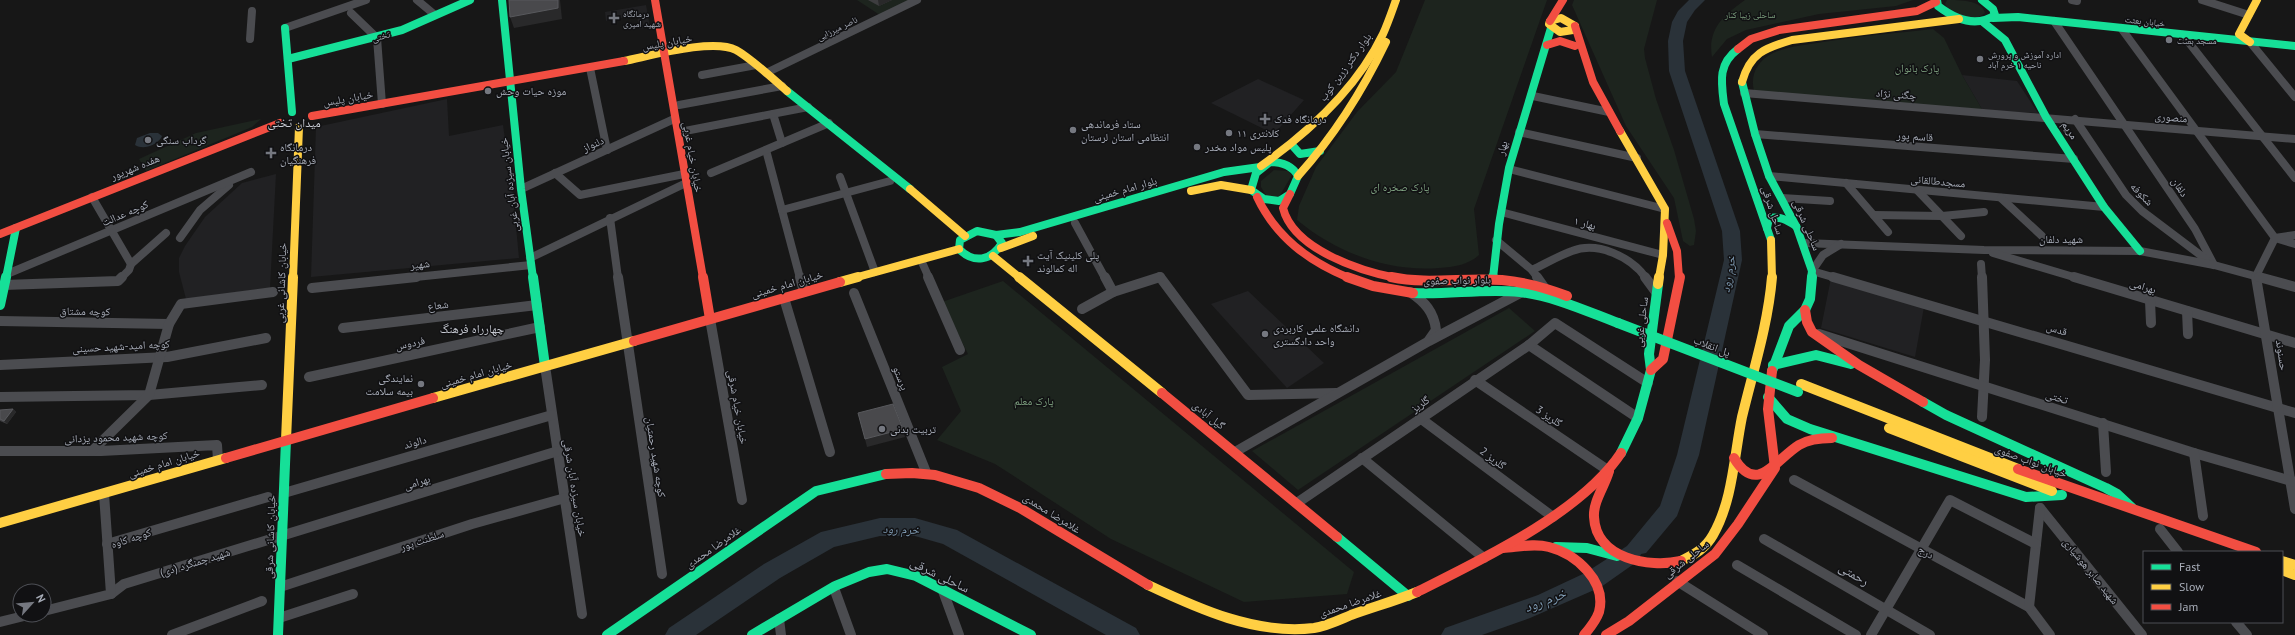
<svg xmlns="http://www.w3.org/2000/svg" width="2295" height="635" font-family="'PT Sans','Noto Naskh Arabic',sans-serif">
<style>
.built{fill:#212123}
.green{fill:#1d241e}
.water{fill:#2a3239}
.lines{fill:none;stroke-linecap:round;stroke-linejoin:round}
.river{fill:#2a3239;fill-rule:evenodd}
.street-far1{stroke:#4b4c50;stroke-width:8}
.street{stroke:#4b4c50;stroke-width:10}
.fast-far1{stroke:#16e098;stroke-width:8}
.fast{stroke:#16e098;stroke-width:10}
.slow-far1{stroke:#ffcf43;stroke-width:8}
.slow{stroke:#ffcf43;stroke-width:10}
.jam-far1{stroke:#f24e42;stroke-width:8}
.jam{stroke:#f24e42;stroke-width:10}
.fast-bridge{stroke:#16e098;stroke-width:10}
.wall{fill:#3d3d3f}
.shaded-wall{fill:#29292a}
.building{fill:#49494c;stroke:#58595d}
.poi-dot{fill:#757880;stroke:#111113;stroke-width:1.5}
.labels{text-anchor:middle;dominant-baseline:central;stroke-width:3;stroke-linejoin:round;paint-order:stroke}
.far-poi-label{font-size:9px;fill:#a8adb8;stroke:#111113;text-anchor:start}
.far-park-label{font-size:9px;fill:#7fa381;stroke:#111113}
.far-street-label{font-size:9px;fill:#a8adb8;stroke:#111113}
.street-label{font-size:11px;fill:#a8adb8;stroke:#111113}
.park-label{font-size:11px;fill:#7fa381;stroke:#111113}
.poi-label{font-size:11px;fill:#a8adb8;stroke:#111113;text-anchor:start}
.neighbourhood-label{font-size:12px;fill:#c9ccd4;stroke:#111113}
.water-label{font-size:12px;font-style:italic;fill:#7f9bb3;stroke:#111113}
.near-street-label{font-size:13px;fill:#a8adb8;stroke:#111113}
.near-water-label{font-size:14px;font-style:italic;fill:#7f9bb3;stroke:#111113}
</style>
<rect width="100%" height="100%" fill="#171717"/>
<g class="built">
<path d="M646,5L650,27L639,29L637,15L606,21L605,12Z"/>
<path d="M1962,75L2017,81L2038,113L1983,111Z"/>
<path d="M1258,79L1304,100L1274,134L1211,103Z"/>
<path d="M447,99L449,136L503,125L513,195L519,258L311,277L316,127Z"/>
<path d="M276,174L270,288L186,299L179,272V258L185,246L205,217L242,183Z"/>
<path d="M1831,278L1924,307L1915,357L1821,328Z"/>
<path d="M1248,291L1324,363L1287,388L1211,304Z"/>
</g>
<g class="green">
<path d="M857,0H913L880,15Z"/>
<path d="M1425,0H1547L1474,209L1479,255C1468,265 1454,267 1439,268C1388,272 1337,253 1297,220L1299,206L1316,167L1357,112L1396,72Z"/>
<path d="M1574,0H1657L1644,49L1645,58L1656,99L1674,150L1694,219L1696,231L1694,245L1690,246L1683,241L1674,198L1626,126L1572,5Z"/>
<path d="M1745,0H1913L1896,6L1819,14L1746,30L1727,39L1712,57C1707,29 1724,15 1745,0Z"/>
<path d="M1947,0C1959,0 1982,0 1985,13L1979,17C1968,18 1950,16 1945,4Z"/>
<path d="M1933,29L1944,38L1962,75L1983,111L1754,91C1750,75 1757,61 1773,53C1788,46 1807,45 1823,42C1860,36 1897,33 1933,29Z"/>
<path d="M261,119L252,127L146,171L139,159L196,133Z"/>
<path d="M1274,170L1288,171L1292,175L1279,197H1267L1261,187V181Z"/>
<path d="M1003,281L1354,572L1347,594L1244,602L1111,539L995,464L937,440L961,411L942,367L968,354L942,302Z"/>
<path d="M1509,308L1535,331L1298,490L1252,451Z"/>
</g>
<path class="water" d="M150,133H158L162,136L161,138C155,146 143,150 135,145L137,138Z"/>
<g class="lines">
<g class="river">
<path d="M1689,0H1705L1695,10L1687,22L1683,41L1685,71L1740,231L1742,260L1699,455L1677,516L1646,553L1641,554L1638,561L1601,587L1530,618L1482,635H1441L1445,628L1538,595L1585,573L1627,546L1660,506L1677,455L1724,260L1722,231L1669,71L1668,41L1672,22L1678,11Z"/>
<path d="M880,518H915L957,530L1136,628L1140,635H1106L943,544L915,536H880L834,547L780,578L696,635H665L669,628L764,564L821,532Z"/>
</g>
<g class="street-far1">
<path d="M417,0L435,15"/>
<path d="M2072,0L2077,1"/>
<path d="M2202,0L2249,15"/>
<path d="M351,13L377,38L382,104"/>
<path d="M2054,21L2195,229L2214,265"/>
<path d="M285,28L366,0"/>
<path d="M2121,28L2275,238L2295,244"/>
<path d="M2183,35L2295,178"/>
<path d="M250,39L252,11"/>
<path d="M2250,42L2295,97"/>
<path d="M590,68L607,150"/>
<path d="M766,73L917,0"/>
<path d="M702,75L756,65"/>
<path d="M1744,93L2295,139"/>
<path d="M1533,96L1609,112"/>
<path d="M679,105L782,86"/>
<path d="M773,114L782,143"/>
<path d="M2075,119L2126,195L2142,211L2211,263"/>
<path d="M685,131L808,107"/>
<path d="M1519,132L1637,158"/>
<path d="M1755,134L2074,159"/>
<path d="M766,150L800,278"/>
<path d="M1509,169L1665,209"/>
<path d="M555,173L580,195L684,174"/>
<path d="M711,173L829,123"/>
<path d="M1769,176L2104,207"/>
<path d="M840,177L875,272"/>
<path d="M1846,183L1888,232"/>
<path d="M521,189L674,119"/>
<path d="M1917,190L1961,236"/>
<path d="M92,197L131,264L129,270L121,278"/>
<path d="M1782,198L1830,201"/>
<path d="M2001,198L2042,236"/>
<path d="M782,210L890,181"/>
<path d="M1501,212L1663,255"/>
<path d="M1874,215L1942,216L1984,212"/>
<path d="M610,218L618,278"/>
<path d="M1075,223L1105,278"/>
<path d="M180,238L200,210L229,185"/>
<path d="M1496,240L1532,270L1538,278"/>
<path d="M1804,243L1984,250L2140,251L2214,265L2262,278"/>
<path d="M1993,253L2077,278"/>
<path d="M530,258L686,183"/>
<path d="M921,260L929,278"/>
<path d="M131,264L166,233"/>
<path d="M1981,264L1982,278"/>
<path d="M1532,270C1545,264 1558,256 1572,251C1598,241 1631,257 1646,278"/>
<path d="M7,274L251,172"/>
<path d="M2256,276V278"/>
<path d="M2256,276L2275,238L2295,235"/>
<path d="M406,278L531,265"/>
<path d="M1156,278H1161"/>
<path d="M1836,278L1812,271L1823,255L1841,244"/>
</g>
<g class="street">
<path d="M618,277L662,574"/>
<path d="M800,277L804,292"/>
<path d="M928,277L960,350"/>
<path d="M1105,277L1113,292"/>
<path d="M1160,277L1248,395L1337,393"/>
<path d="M1537,277L1544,287"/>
<path d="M1645,277L1656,292"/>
<path d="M1833,277L2295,413"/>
<path d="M1982,277L1985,360L1982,417"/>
<path d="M2074,277L2295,343"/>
<path d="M2256,277L2295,509"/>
<path d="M2259,277L2295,287"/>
<path d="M4,285L118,281L122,277"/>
<path d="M312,288L416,277"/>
<path d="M1410,292C1425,302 1434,312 1436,330L1429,340"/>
<path d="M854,293L926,472"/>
<path d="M784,298L830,452"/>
<path d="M2150,301L2151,323"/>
<path d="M1082,309L1113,292L1160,277"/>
<path d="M2187,311L2188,334"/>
<path d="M710,319L742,500"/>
<path d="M0,321L169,324"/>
<path d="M343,328L537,305"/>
<path d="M1819,334L2194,453L2295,482"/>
<path d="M1529,345L1638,418"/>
<path d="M0,365L167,357L266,338"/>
<path d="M545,366L582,614"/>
<path d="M309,377L540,327"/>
<path d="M1475,380L1609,471"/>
<path d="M0,397L149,395L262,385"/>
<path d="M1420,418L1553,517"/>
<path d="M2103,423L2106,472"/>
<path d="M0,451H101L217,445L218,460"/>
<path d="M92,451L149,395L169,324L181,304L273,292"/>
<path d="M1235,452L1429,341L1522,292"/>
<path d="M2194,453L2203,516"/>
<path d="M1362,458L1484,558"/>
<path d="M1794,480L2029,607L2050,635"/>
<path d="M284,493L552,415"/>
<path d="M1297,503L1529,345L1555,323L1648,383"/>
<path d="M2040,508L2142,635"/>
<path d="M2160,529L2178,552"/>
<path d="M1764,539L1930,635"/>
<path d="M107,544L268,497"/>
<path d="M1737,565L1856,635"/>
<path d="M1677,581L1763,635"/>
<path d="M280,587L472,524L565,498"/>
<path d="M834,588L851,635"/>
<path d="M943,591L959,635"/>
<path d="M111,594L124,584L558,451"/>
<path d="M2029,607L2040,508"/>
<path d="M44,611L111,594L104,494"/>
<path d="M279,618L353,594"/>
<path d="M779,619L781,635"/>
<path d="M0,622L28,615"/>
<path d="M2236,622L2247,635"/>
<path d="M172,635L262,601"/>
<path d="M1871,635L1950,500L2036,544"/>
</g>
<g class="fast-far1">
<path d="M502,0L521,189L533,278"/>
<path d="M1937,0L1938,6C1955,19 1976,28 1995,15L1993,9L1982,0"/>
<path d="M1993,18L2018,17L2295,46"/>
<path d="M1983,22L2005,40L2046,117L2104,207L2140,251"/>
<path d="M285,28L292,112"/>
<path d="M1738,49C1718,64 1721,81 1724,104L1771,240"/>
<path d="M288,59L402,30L470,0"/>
<path d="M1742,82L1755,134L1769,176L1797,228L1812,271L1811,278"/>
<path d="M787,91L910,189"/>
<path d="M1292,145L1300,154L1320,151"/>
<path d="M1270,162C1282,162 1292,165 1298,176L1290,194L1279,201L1264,199L1251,190L1256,173Z"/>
<path d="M1767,228L1769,218C1780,216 1787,220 1796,226"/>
<path d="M977,231L996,235L1002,243C991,261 974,264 959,249L960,240Z"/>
<path d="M996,235L1020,232L1224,172L1260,167"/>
<path d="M6,278L16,228"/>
<path d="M1493,278L1499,224L1509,168L1551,28"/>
</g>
<g class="fast">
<path d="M533,277L545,366"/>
<path d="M1493,279V277"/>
<path d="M1413,293C1449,295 1484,288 1520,292C1554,296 1586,311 1618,323"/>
<path d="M0,305L6,277"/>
<path d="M1773,365L1816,355L1851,364"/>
<path d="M1772,371L1789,326L1805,310L1810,299L1812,277"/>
<path d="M1768,397L1787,419L1810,429L2026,497L2062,495"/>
<path d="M1923,402L1946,415L2106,488L2117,494L2132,508"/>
<path d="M1621,453L1638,418L1651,370L1649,354L1658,284"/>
<path d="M1337,537L1408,596"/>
<path d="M1556,547L1587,548L1617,556"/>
<path d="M278,635L286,440"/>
<path d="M607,635L816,491L886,474"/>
<path d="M752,635L835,586L869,572L887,569L916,576L1031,635"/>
</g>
<g class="slow-far1">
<path d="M1561,18L1575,26L1573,30L1560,32L1549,24L1550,21Z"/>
<path d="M2250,42L2239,34L2257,0"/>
<path d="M624,61C650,56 713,38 736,50C752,59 773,79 787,91"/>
<path d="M1742,82C1750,53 1765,48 1792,40L1959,19"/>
<path d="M1620,131L1665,209L1663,255L1659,278"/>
<path d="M1261,166C1309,132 1357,88 1383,34C1388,23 1392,11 1396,0"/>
<path d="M1298,176C1333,137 1363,90 1386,42"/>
<path d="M910,189L965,236"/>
<path d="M1191,191L1221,185L1251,190"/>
<path d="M1771,240L1772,278"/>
<path d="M1001,248L1033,236"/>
<path d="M993,256L1020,278"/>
<path d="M293,278L299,127"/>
<path d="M854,278L959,249"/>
</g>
<g class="slow">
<path d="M1019,277L1162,393"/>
<path d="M840,282L858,277"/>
<path d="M1658,284L1659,277"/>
<path d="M1801,384L2018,469"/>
<path d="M433,398L634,341"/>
<path d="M1889,428L2052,491"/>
<path d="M286,440L293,277"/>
<path d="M0,523L226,458"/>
<path d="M1681,561C1695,554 1705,549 1713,535C1733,500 1734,456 1742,417C1753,371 1768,325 1772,277"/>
<path d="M2282,561L2295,565"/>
<path d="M2282,570L2295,575"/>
<path d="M1148,585C1199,609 1256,635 1314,628C1327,626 1339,620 1351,615C1373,607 1395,601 1417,592"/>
</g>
<g class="jam-far1">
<path d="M655,0L703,278"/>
<path d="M1550,21L1563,0"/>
<path d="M1575,26L1593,82L1620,131"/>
<path d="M1547,45L1560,41L1575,46"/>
<path d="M1738,49L1751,39L1779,30L1917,11L1936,2"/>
<path d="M312,116L624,61"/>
<path d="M1290,194L1283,208C1293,249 1360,271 1396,278"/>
<path d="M1257,197C1276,237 1308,261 1349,278"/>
<path d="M1667,223L1677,251L1679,278"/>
<path d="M0,234L280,123"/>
</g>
<g class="jam">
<path d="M703,277L710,319"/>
<path d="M1347,277L1373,286L1413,293"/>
<path d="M1391,277C1428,285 1464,277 1502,280C1524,282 1546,288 1567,296"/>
<path d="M1805,310L1807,322L1812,332L1859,365L1923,402"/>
<path d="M634,341L840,282"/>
<path d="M1651,370L1663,359L1680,277"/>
<path d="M1162,393L1337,537"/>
<path d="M226,458L433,398"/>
<path d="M1734,458C1757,496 1775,460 1799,445C1809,439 1821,438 1832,438"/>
<path d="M2018,469L2256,552"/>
<path d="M1609,471C1605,486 1593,501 1594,517C1596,559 1649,568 1681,561"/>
<path d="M886,474L912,473L935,475L979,488L1020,508L1148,585"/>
<path d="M1503,548C1518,547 1534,543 1549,547C1576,554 1607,581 1599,612C1596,621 1590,628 1584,635"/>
<path d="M1417,592C1481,560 1581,513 1621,453"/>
<path d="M1606,635L1629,621L1715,554L1738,524L1775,468L1768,409L1772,371"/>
</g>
<path class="fast-bridge" d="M1618,323L1798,392"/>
</g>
<g class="wall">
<path d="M868,0H892L879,6Z"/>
<path d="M13,409L16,412L7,424L0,421V410Z"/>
</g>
<g class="shaded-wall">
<path d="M558,0H560L562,19L514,28L510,17Z"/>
<path d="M878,0H892L879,6Z"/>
<path d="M13,409L16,412L7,424L4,421Z"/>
<path d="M903,429L905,437L867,447L865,439Z"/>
</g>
<g class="building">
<path d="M509,0H558V8L510,17Z"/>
<path d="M893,404L903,429L865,439L858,413Z"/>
<path d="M13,409L4,421L0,419V410Z"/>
</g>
<g class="poi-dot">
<path d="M612 12h4v4h4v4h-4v4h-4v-4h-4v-4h4z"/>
<circle cx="2169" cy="40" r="4"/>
<circle cx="1980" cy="59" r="4"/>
<circle cx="488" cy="91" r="4"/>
<path d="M1263 113h4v4h4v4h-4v4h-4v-4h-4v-4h4z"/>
<circle cx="1073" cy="130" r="4"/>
<circle cx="1229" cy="133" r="4"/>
<circle cx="148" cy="140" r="4"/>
<circle cx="1197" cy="147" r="4"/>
<path d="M269 147h4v4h4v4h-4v4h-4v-4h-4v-4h4z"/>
<path d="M1026 255h4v4h4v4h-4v4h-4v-4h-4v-4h4z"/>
<circle cx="1265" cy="334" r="4"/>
<circle cx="421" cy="384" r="4"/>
<circle cx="882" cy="429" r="4"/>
</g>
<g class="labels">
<g class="far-poi-label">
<text x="623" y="13">درمانگاه<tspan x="623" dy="10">شهید امیری</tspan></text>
<text x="2177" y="40">مسجد بعثت</text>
<text x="1988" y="54">اداره آموزش و پرورش<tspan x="1988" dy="10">ناحیه ۱ خرم آباد</tspan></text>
</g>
<g class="far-park-label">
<text x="1750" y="14">ساحلی زیبا کنار</text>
</g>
<g class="far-street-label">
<text transform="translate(2145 21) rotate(6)">خیابان بعثت</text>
<text transform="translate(837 28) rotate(-26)">ناصر میرزایی</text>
<text transform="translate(381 36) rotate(-16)">تختی</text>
</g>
<g class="street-label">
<text transform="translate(667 42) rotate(-10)">خیابان پلیس</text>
<text transform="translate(1345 67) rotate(-54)">بلوار دکتر زرین کوب</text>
<text transform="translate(1896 94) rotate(4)">چگنی نژاد</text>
<text transform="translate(348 98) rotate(-10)">خیابان پلیس</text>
<text transform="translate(2171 117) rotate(5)">منصوری</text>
<text transform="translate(2070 130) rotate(56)">مریم</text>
<text transform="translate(1915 136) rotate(4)">قاسم پور</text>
<text transform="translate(593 144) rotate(-24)">دلنواز</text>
<text transform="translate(1502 148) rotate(-75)">بهار</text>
<text transform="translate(693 157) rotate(80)">خیابان خیام غربی</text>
<text transform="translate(135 167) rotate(-22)">هفده شهریور</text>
<text transform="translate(1938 181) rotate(5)">مسجدطالقانی</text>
<text transform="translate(509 185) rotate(-97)">خیابان سیزده آبان غربی</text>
<text transform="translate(2180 187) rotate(56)">دلفان</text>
<text transform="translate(1125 189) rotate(-16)">بلوار امام خمینی</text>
<text transform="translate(2142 194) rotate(46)">شکوفه</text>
<text transform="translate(1773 210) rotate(72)">ساحل شرقی</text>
<text transform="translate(125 213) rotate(-23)">کوچه عدالت</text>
<text transform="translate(1585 223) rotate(15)">بهار ۱</text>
<text transform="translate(1807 225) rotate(67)">ساحلی شرقی</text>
<text x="2061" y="239">شهید دلفان</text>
<text transform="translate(420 264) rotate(-6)">شهیر</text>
<text transform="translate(1457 280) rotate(-1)">بلوار نواب صفوی</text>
<text transform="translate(281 283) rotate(-88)">خیابان کاشانی غربی</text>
<text transform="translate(787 284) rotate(-16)">خیابان امام خمینی</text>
<text transform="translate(2143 286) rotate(17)">بهرامی</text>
<text transform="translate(438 305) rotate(-7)">شعاع</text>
<text transform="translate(85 311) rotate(1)">کوچه مشتاق</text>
<text transform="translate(1641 322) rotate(-83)">ساحلی غربی</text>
<text transform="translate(2057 329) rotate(17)">قدس</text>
<text transform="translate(410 343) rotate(-12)">فردوس</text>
<text transform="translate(121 346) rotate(-3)">کوچه امید-شهید حسینی</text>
<text transform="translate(1712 346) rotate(21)">پل انقلاب</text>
<text transform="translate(2282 355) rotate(81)">حسنوند</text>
<text transform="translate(476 374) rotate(-16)">خیابان امام خمینی</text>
<text transform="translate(901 378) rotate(68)">پرستو</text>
<text transform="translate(2057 397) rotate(17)">تختی</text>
<text transform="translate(1420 404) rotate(-35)">گلریز</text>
<text transform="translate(738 407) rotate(80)">خیابان خیام شرقی</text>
<text transform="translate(1209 415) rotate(39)">گیل آبادی</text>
<text transform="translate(1549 416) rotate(34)">گلریز 3</text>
<text transform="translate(116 437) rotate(-2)">کوچه شهید محمود یزدانی</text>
<text transform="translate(415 442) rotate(-16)">دالوند</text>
<text transform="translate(656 457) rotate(81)">کوچه شهید رحمتیان</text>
<text transform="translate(1493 458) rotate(37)">گلریز 2</text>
<text transform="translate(2031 461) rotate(20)">خیابان نواب صفوی</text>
<text transform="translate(164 463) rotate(-17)">خیابان امام خمینی</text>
<text transform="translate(417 482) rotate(-17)">بهرامی</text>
<text transform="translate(575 488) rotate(81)">خیابان سیزده آبان شرقی</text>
<text transform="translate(1052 513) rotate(32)">غلامرضا محمدی</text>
<text transform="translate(270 537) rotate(-88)">خیابان کاشانی شرقی</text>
<text transform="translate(131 538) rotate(-18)">کوچه کاوه</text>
<text transform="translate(422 540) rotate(-18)">سلطنت پور</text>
<text transform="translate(713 547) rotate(-35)">غلامرضا محمدی</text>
<text transform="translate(1926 552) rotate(28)">درج</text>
<text transform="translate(1686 559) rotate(-38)">ساحلی شرقی</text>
<text transform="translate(195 562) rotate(-17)">شهید چمنگرد (دی)</text>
<text transform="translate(2091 571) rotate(51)">شهید صابر هوشیاری</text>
<text transform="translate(1350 603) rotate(-19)">غلامرضا محمدی</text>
</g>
<g class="park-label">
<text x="1917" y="68">پارک بانوان</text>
<text x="1400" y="187">پارک صخره ای</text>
<text x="1034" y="401">پارک معلم</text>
</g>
<g class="poi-label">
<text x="496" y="91">موزه حیات وحش</text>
<text x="1274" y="119">درمانگاه فدک</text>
<text x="1081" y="124">ستاد فرماندهی<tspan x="1081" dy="13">انتظامی استان لرستان</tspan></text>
<text x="1237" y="133">کلانتری ۱۱</text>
<text x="156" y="140">گرداب سنگی</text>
<text x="280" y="147">درمانگاه<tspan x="280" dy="13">فرهنگیان</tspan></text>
<text x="1205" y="147">پلیس مواد مخدر</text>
<text x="1037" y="255">پلی کلینیک آیت<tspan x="1037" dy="13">اله کمالوند</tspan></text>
<text x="1273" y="328">دانشگاه علمی کاربردی<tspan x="1273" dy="13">واحد دادگستری</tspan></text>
<text x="413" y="378" text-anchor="end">نمایندگی<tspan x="413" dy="13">بیمه سلامت</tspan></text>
<text x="890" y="429">تربیت بدنی</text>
</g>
<g class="neighbourhood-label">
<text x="294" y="122">میدان تختی</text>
<text x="472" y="328">چهارراه فرهنگ</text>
</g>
<g class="water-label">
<text transform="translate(1728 274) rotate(-80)">خرم رود</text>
<text transform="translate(901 529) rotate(2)">خرم رود</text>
</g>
<g class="near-street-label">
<text transform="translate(1854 574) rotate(30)">رحمتی</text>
<text transform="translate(940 575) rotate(26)">ساحلی شرقی</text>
</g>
<g class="near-water-label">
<text transform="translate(1545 600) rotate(-21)">خرم رود</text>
</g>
</g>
<rect x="2143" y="551" width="140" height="72" fill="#111113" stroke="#4d4f55"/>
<rect x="2151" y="564" width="20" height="6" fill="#16e098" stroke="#4d4f55"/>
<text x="2179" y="571" font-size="12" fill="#a8adb8">Fast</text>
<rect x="2151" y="584" width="20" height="6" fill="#ffcf43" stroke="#4d4f55"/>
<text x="2179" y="591" font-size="12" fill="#a8adb8">Slow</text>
<rect x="2151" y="604" width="20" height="6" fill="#f24e42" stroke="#4d4f55"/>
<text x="2179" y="611" font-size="12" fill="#a8adb8">Jam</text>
<g transform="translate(32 603) rotate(63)"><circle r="19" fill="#111113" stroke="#4d4f55"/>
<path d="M0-3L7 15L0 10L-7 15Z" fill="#757880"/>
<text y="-6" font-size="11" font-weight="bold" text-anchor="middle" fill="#a8adb8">N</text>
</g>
</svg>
